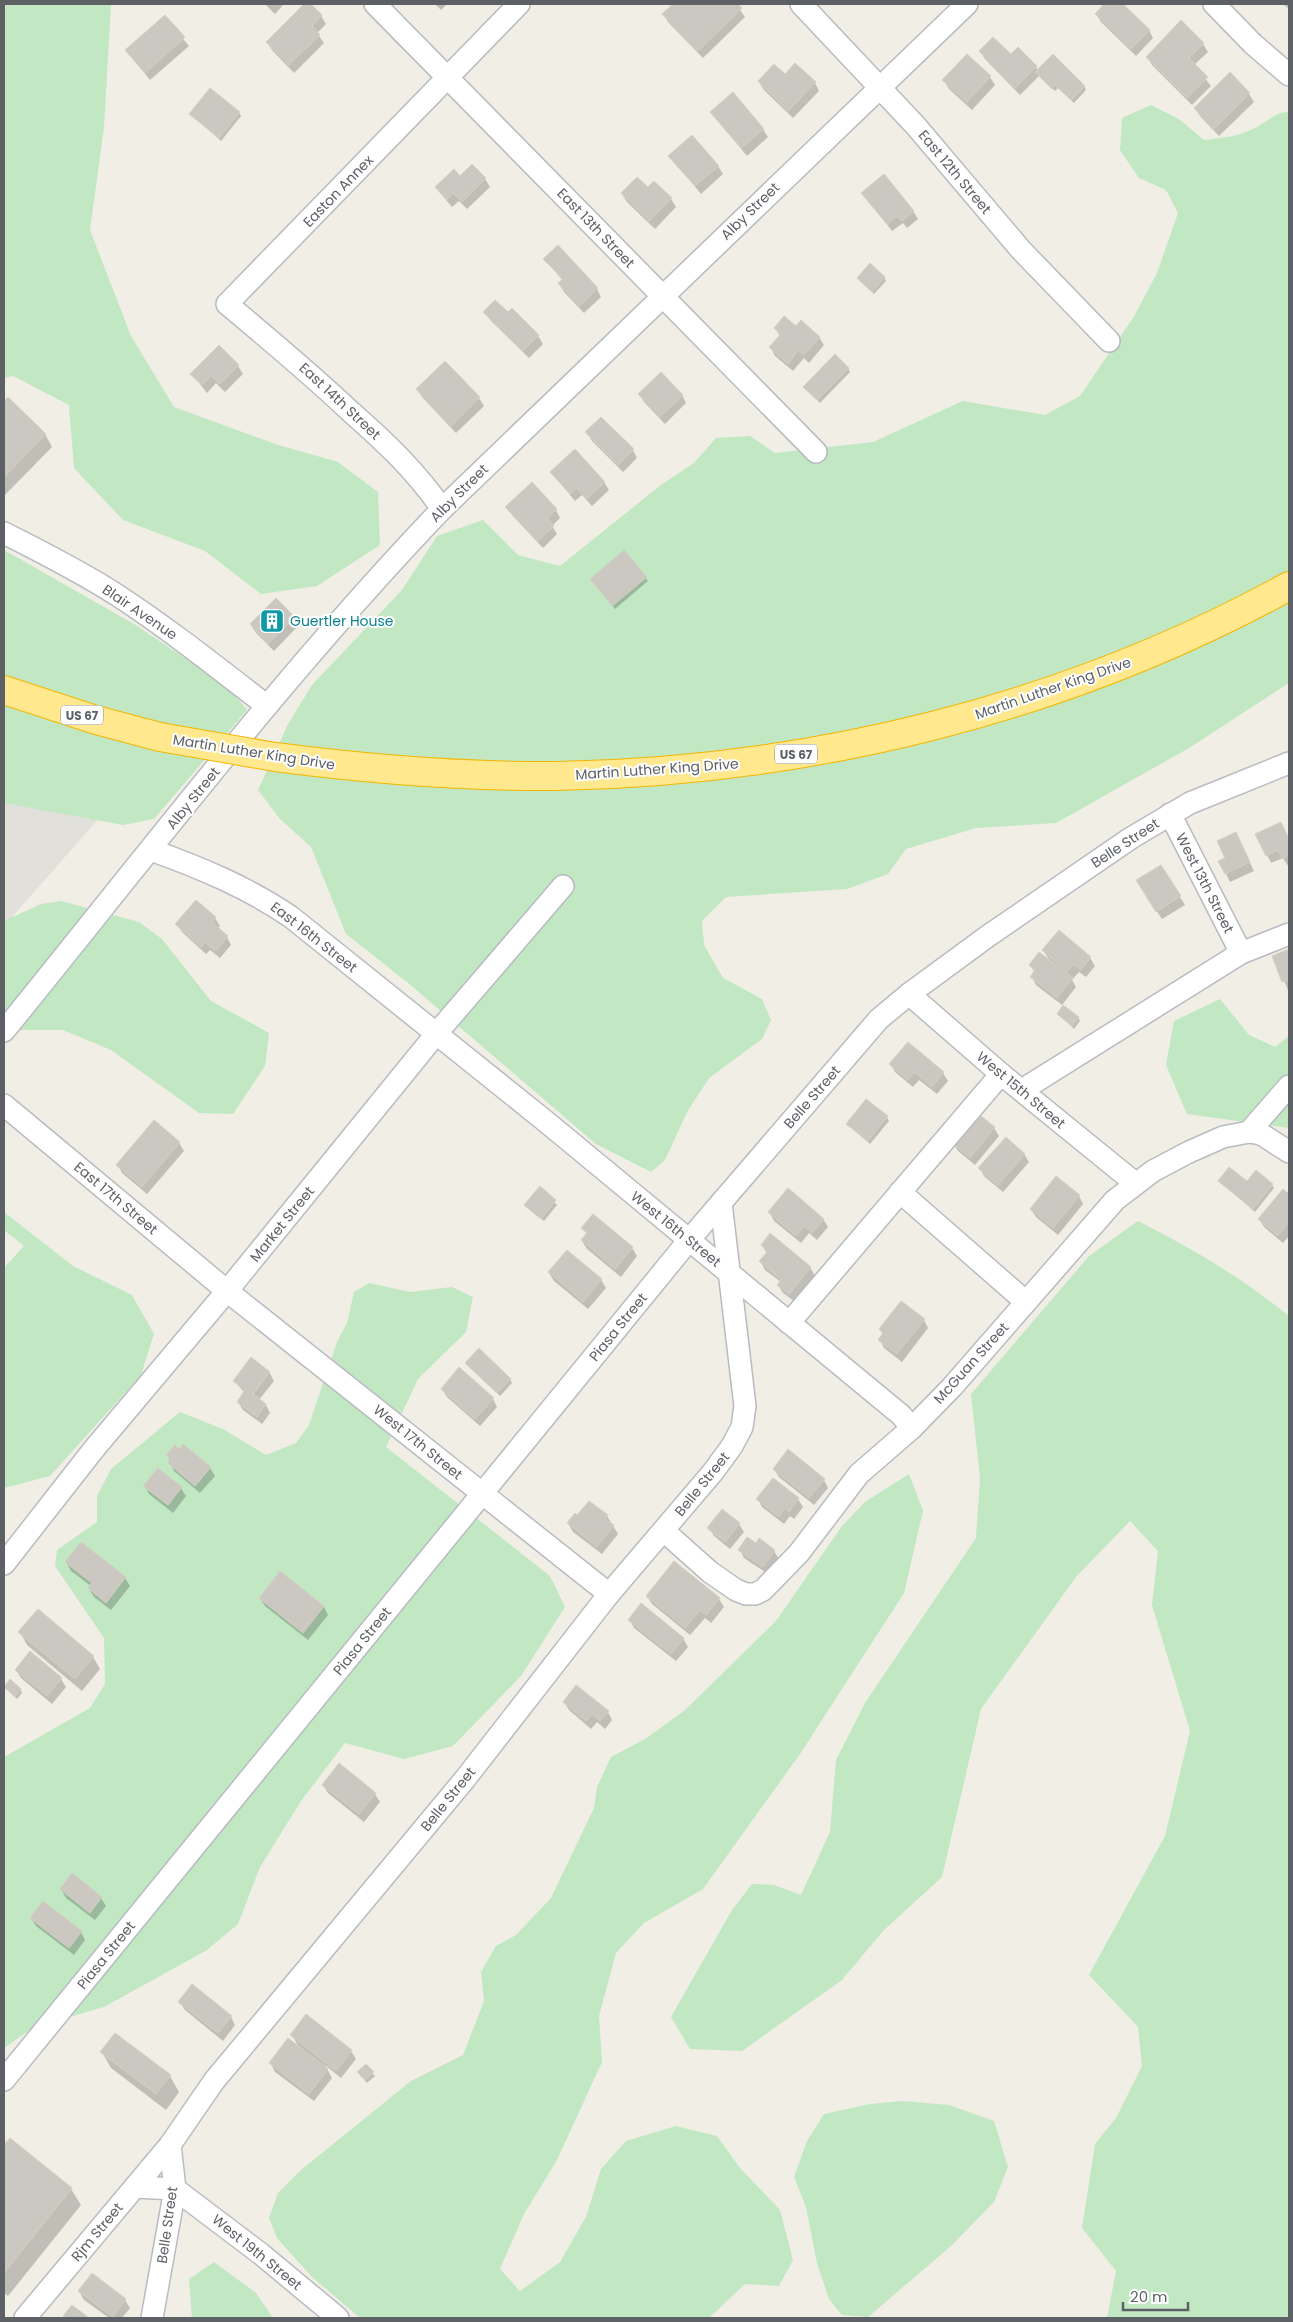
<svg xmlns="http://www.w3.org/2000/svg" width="1293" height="2322" font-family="Poppins,sans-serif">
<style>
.industrial{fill:#e1e0da}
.green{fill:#c1e8c3}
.shadow{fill:#0003}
.building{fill:#cbc8c2;stroke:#d5d0c3}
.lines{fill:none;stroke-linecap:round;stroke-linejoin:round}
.minor-casing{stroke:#b8bbc0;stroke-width:24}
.highway-casing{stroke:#f5b500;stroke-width:30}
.minor{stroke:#fff;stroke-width:21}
.highway{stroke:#ffe88d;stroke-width:28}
.highway-bridge-casing{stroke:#f5b500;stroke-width:30;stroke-linecap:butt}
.highway-bridge{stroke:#ffe88d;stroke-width:28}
.labels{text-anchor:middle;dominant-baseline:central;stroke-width:4;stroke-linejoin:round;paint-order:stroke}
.shield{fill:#fff;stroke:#8e9094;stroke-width:1}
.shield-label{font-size:12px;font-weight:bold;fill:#5d6166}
.street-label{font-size:14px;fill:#5d6166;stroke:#fff}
.culture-label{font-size:14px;fill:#0d838f;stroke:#fff;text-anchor:start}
</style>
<rect width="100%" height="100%" fill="#f0eee5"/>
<path class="industrial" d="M4,759L124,790L4,926Z"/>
<g class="green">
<path d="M4,4H111L104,127L90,230L131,336L174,407L275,444L338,462L378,492L380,545L317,586L261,594L205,551L123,520L74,468L69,405L13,376L4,378Z"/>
<path d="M1151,105L1179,119L1204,140C1221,138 1236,137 1251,130C1264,125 1275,111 1289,112V683L1189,748L1056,823L976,828L906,849L888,874L847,889L726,897L702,921L704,945L723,978L762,999L771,1020L762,1039L709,1078L687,1112L665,1160L651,1172L596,1144L407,982L346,934L311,847L280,819L258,790L288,724L312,685L402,590L437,536L483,520L518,555L560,566L661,485L694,463L716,438L750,436L775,453L873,442L963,401L1045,415L1080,396L1133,318L1157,273L1178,213L1166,190L1139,178L1120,150L1122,118Z"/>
<path d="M4,550L134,624L228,687L247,710L154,819L123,825L4,803Z"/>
<path d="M61,901L139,922L162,939L211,1001L269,1033L265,1066L233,1114L199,1113L111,1050L63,1030H17L4,1037V921L41,904Z"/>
<path d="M1220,999L1249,1035L1275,1047L1289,1036V1128L1187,1114L1166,1065L1174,1021Z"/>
<path d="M4,1212L73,1266L132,1295L154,1334L141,1375L50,1476L4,1488V1268L24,1246L4,1230Z"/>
<path d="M1138,1221C1192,1248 1242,1278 1289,1316V2318H1107L1116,2271L1082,2228L1095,2144L1116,2118L1142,2066L1138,2027L1089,1975L1165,1836L1190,1731L1152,1605L1158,1551L1130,1521L1076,1577L981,1709L942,1877L883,1931L842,1980L742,2051L690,2049L671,2017L732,1910L752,1884L774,1885L801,1895L830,1832L836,1760L865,1703L976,1538L980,1478L971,1394L1089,1256Z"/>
<path d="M369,1283L410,1292L452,1287L473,1297L466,1332L418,1379L386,1447L550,1576L565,1607L521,1676L453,1746L404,1759L345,1743L301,1801L260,1867L238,1924L207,1950L104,2007L34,2027L4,2048V1757L90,1708L105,1684L104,1638L55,1566L57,1550L97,1522V1496L111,1469L180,1412L223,1429L266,1455L296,1443L309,1425L337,1342L347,1323L354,1292Z"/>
<path d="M909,1474L923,1511L904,1593L800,1754L703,1889L644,1923L616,1953L599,2016L602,2062L557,2160L524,2214L500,2269L520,2291L560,2262L586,2217L601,2169L626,2141L676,2126L717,2136L740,2168L780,2210L793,2260L779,2286L745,2284L709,2318H360L312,2277L277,2238L269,2218L278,2193L301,2170L411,2081L463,2055L484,2001L481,1972L496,1946L516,1935L551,1898L594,1808L597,1787L611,1757L645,1739L684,1711L776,1621L842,1526L865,1502Z"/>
<path d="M903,2101L949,2105L994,2121L1008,2167L994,2202L951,2246L868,2317L842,2315L829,2299L817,2263L806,2207L794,2177L807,2141L824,2114L870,2104Z"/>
<path d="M214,2262L256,2293L273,2318H192L189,2279Z"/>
</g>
<g class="shadow">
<path d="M265,4H284L275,14Z"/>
<path d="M306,4H309L321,16L326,24L317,33L324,43L294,73L272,50L267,42Z"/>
<path d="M435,4H447L441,10Z"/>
<path d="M674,4H736L745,17L703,58L668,22L664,14Z"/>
<path d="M1106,4H1121L1149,30L1153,38L1136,56L1101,22L1096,14Z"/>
<path d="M1283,4H1289V9Z"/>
<path d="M164,16L189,46L150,80L126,50Z"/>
<path d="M1203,44L1208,52L1194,65L1211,86L1192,105L1152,65L1147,57Z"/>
<path d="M980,51L1011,56L1036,66L1038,71L1084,86L1086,90L1074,103L1058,88L1055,91L1039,76L1020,95L985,59Z"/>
<path d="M967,55L990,77L995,85L972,110L949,89L944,80Z"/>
<path d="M1230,74L1249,94L1254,102L1219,136L1200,116L1195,108Z"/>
<path d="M785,76L815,83L819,91L793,118L764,90L759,82Z"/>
<path d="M239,112L241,116L221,141L191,114Z"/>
<path d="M712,113L763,129L768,137L747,156Z"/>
<path d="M670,156L718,166L723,174L701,194Z"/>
<path d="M460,178L485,179L490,187L467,209L459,201L452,207L436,188Z"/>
<path d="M648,189L671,199L676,207L655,229L627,202L622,194Z"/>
<path d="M863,193L913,211L918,219L907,228L903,223L892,231Z"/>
<path d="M545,259L597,289L601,297L584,313L564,292L560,284L563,281Z"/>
<path d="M884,277L886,281L874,294L858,278Z"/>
<path d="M485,312L508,314L538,336L543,344L529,358L490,320Z"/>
<path d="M775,328H796L819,337L824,345L809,363L804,358L793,371L775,356L771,348L780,336Z"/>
<path d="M219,347L238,366L243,374L225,392L216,383L207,393L192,374Z"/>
<path d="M848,368L850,372L820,403L807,390Z"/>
<path d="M417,389L479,398L484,406L456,433L422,397Z"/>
<path d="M640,394L682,395L686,403L665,424L644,402Z"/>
<path d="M8,398L45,434L52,447L4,496V403Z"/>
<path d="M587,433L633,450L637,458L623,472L592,441Z"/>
<path d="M551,472L604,482L609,490L592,506L582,495L575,501Z"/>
<path d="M507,507L556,510L560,518L552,526L557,534L543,548L512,515Z"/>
<path d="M646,578L648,581L615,609L594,583Z"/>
<path d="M276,600L294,618L298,626L274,651L256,633L251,625Z"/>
<path d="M1285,831L1289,841L1288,866L1283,858L1271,863L1267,855Z"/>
<path d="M1240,842L1254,871L1230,882L1220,861L1227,858Z"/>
<path d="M1161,867L1185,905L1162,919L1142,889Z"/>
<path d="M196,902L215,918L220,926L218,929L227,937L231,945L220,958L210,950L206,954L182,932L177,924Z"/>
<path d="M1059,932L1090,958L1095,966L1086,977L1079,972L1072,980L1076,987L1062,1005L1036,985L1032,977L1035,973L1030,965L1050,961L1043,950Z"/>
<path d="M1289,951V989L1288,990L1274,957Z"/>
<path d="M1058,1014L1078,1017L1080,1021L1074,1029Z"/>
<path d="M891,1064L943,1073L948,1081L937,1094L919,1080L913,1087L895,1072Z"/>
<path d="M887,1117L889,1121L870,1144L847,1124Z"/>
<path d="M994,1128L999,1136L975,1165L958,1151L953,1143Z"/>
<path d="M179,1143L184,1151L147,1194L122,1173L118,1165Z"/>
<path d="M1024,1154L1029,1162L1003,1192L984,1176L980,1168Z"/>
<path d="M1219,1181L1272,1185L1274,1188L1255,1212Z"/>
<path d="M540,1188L557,1205L544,1221L526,1205Z"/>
<path d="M1283,1190L1289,1196V1236L1283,1243L1264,1227L1259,1219Z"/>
<path d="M1079,1196L1083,1204L1058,1235L1036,1217L1031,1209Z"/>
<path d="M770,1213L823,1219L828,1227L817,1240L809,1233L801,1243L774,1221Z"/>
<path d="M593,1216L632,1248L637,1256L621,1277L587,1249L582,1241L587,1235L583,1228Z"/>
<path d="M762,1245L810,1267L815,1276L794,1301L783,1293L778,1285L781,1282L765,1270L761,1262L767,1254Z"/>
<path d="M549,1273L601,1280L606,1288L588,1309L554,1281Z"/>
<path d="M924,1320L928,1328L902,1362L884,1348L880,1340L883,1335L880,1329Z"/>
<path d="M466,1363L510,1379L512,1383L500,1396Z"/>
<path d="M269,1372L274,1381L259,1400L266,1405L270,1413L262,1424L243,1410L238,1402L245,1393L234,1381Z"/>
<path d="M442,1389L493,1399L497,1407L480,1426L447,1397Z"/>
<path d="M168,1456L210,1468L215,1476L200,1493L174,1471Z"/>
<path d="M774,1469L824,1480L828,1488L814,1505L779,1477Z"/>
<path d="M773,1479L798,1499L803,1507L794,1519L790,1516L784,1524L762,1507L758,1499Z"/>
<path d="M145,1486L181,1488L186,1496L173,1513L149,1494Z"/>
<path d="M589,1502L607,1516L618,1534L602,1554L573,1532L568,1523L578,1517Z"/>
<path d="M739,1524L744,1532L730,1549L714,1536L709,1528Z"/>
<path d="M81,1544L125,1578L130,1586L111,1610L94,1597L89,1589L91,1586L71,1571L66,1562Z"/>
<path d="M756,1545L774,1551L779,1559L768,1574L744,1558L740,1550Z"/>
<path d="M280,1573L324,1607L328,1615L308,1640L265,1606L260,1598Z"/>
<path d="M647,1596L719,1599L724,1607L711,1623L705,1618L690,1635L652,1604Z"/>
<path d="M630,1620L683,1638L688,1647L676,1661L634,1628Z"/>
<path d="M20,1632L93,1657L100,1669L82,1691L27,1645Z"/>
<path d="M16,1670L61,1679L66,1687L52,1704L21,1678Z"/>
<path d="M5,1687L20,1689L22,1693L17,1699Z"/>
<path d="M564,1702L608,1712L612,1720L605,1729L597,1722L591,1729L569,1710Z"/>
<path d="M323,1785L375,1794L380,1802L364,1822L328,1793Z"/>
<path d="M61,1889L101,1898L106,1906L95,1920L66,1898Z"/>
<path d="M31,1918L81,1932L85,1940L74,1955L36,1926Z"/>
<path d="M180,2002L231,2017L235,2025L223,2041L185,2010Z"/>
<path d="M307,2016L351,2051L356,2059L341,2078L325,2065L332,2078L314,2101L275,2072L271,2064L300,2049L292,2035Z"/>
<path d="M102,2052L170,2076L179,2092L166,2110L111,2068Z"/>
<path d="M372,2073L375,2076L367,2083L361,2076Z"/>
<path d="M10,2140L71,2189L81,2205L8,2296L4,2293V2147Z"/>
<path d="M79,2291L125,2300L130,2308L122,2318H109L84,2300Z"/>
</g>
<g class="building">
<path d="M304,4H311L322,15L312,26L320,35L289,65L266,42Z"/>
<path d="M673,4H738L742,8L698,51L662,14Z"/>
<path d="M1104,4H1123L1150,30L1131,49L1095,14Z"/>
<path d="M165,15L185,37L145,73L125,50Z"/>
<path d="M1181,20L1204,43L1189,58L1208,77L1187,98L1146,57Z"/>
<path d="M993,37L1011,54L1018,47L1037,66L1015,88L979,51Z"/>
<path d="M967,54L991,76L967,102L942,80Z"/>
<path d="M1053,54L1085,86L1071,100L1055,85L1052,89L1035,72Z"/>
<path d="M795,63L816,82L788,111L758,81L774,64L785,74Z"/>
<path d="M1230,72L1250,93L1214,129L1194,108Z"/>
<path d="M210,88L240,112L219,138L189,114Z"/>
<path d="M733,92L764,129L741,148L710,112Z"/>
<path d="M692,135L719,166L695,186L668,156Z"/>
<path d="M472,164L486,178L462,202L453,193L447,200L435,187L454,169L460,176Z"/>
<path d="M884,174L914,211L902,221L897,216L887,224L861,193Z"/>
<path d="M637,177L648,187L654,181L672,198L649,221L621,193Z"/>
<path d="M558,245L598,288L579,306L558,283L563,279L543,259Z"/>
<path d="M870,263L885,277L872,292L857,278Z"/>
<path d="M495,300L508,312L512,308L539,335L523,351L483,312Z"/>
<path d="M784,316L796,326L801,320L820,337L803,355L798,351L788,364L769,347L781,334L774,328Z"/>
<path d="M219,345L239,365L220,384L211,376L202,385L190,374Z"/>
<path d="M835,354L849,368L817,400L803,387Z"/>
<path d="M445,361L480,397L451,426L416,389Z"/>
<path d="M661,372L683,395L660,417L638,394Z"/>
<path d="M8,397L46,434L4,477V401Z"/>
<path d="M601,417L634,449L618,465L585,432Z"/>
<path d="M575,449L605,482L587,499L576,488L570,494L550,472Z"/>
<path d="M532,482L557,509L547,518L554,526L538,541L505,507Z"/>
<path d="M624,550L647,577L612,606L590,579Z"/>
<path d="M276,598L295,617L268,644L250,624Z"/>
<path d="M1281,822L1289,839V855L1282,859L1278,850L1266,856L1255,834Z"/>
<path d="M1236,832L1250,862L1225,874L1218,861L1225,858L1217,841Z"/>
<path d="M1161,865L1181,896L1156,912L1136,880Z"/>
<path d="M196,900L216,917L212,922L228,936L215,951L205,942L201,947L175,924Z"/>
<path d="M1059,930L1091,957L1081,970L1074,964L1067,972L1042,950Z"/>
<path d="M1289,949V980L1282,982L1272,956Z"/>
<path d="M1039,952L1073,978L1057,998L1030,977L1035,970L1029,965Z"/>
<path d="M1063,1005L1079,1017L1072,1026L1057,1014Z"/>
<path d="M908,1042L944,1072L932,1087L914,1072L908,1080L889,1064Z"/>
<path d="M866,1099L888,1116L868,1141L846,1124Z"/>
<path d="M976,1112L995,1127L970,1158L952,1143Z"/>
<path d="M154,1120L180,1142L142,1187L116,1165Z"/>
<path d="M1006,1137L1025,1154L998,1185L978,1168Z"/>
<path d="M1229,1167L1247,1181L1256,1170L1273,1184L1253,1209L1218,1181Z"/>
<path d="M1056,1176L1080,1195L1053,1228L1030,1209Z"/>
<path d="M540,1186L556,1200L541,1219L524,1205Z"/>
<path d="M788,1188L824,1219L812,1233L804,1226L796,1236L768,1212Z"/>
<path d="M1283,1189L1289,1194V1222L1278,1236L1258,1219Z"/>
<path d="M593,1214L633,1247L615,1269L581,1240L587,1233L581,1228Z"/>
<path d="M770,1233L811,1267L789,1294L777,1285L781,1280L759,1261L768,1251L761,1245Z"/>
<path d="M567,1250L602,1279L583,1302L548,1272Z"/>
<path d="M901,1301L925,1319L897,1354L878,1340L883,1333L879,1329Z"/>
<path d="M479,1348L511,1379L497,1393L465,1363Z"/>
<path d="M251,1357L270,1372L253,1394L266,1404L257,1417L237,1402L245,1390L233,1381Z"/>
<path d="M459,1367L494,1398L475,1419L441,1389Z"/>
<path d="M183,1444L211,1467L195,1486L168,1463L171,1459L166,1455L175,1445L179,1449Z"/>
<path d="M788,1449L825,1479L809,1498L773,1469Z"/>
<path d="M158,1468L182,1487L168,1505L143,1486Z"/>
<path d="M773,1478L799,1498L789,1512L785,1508L779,1517L756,1499Z"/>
<path d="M589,1501L608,1515L605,1519L614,1525L597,1547L567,1523L575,1513L577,1515Z"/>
<path d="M722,1509L740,1523L725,1542L707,1528Z"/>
<path d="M747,1537L756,1543L759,1538L775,1550L763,1567L738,1550Z"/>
<path d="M81,1542L126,1577L106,1603L88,1588L92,1583L65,1562Z"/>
<path d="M674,1561L720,1598L706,1615L700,1610L685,1628L646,1596Z"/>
<path d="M280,1571L324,1606L303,1633L259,1598Z"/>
<path d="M641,1603L684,1638L671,1654L628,1620Z"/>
<path d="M38,1609L94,1656L75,1679L18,1632Z"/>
<path d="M30,1651L62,1678L47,1696L15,1670Z"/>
<path d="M10,1679L21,1689L15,1697L4,1687Z"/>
<path d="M576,1685L609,1711L600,1721L592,1714L586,1721L563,1702Z"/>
<path d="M339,1763L376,1793L359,1814L322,1785Z"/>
<path d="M72,1873L102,1897L90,1913L60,1889Z"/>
<path d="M43,1901L82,1931L69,1948L30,1918Z"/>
<path d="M192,1984L232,2016L218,2033L178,2002Z"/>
<path d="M306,2014L352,2050L336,2071L290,2035Z"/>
<path d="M115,2033L171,2075L156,2094L100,2052Z"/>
<path d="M288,2038L328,2069L309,2094L269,2063Z"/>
<path d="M366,2064L374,2072L365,2080L357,2072Z"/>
<path d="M10,2138L72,2188L4,2273V2145Z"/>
<path d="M92,2273L126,2299L113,2317L78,2291Z"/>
<path d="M72,2305L89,2318H66L63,2316Z"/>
</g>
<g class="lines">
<defs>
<g id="minor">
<path d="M375,4L816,452"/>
<path d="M801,4L915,125L1021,250L1109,341"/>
<path d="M1214,4L1253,44L1289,75"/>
<path d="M442,509C417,472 384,441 351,412C311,374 269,339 227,304L519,4"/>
<path d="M4,533C42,552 81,572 117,595C169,629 218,668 267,706"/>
<path d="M1170,814L1241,953"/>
<path d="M151,850C201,868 247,887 291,917L544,1120L901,1415L912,1428"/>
<path d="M909,994L1001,1074L1135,1183"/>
<path d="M4,1031C147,855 285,673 442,509L967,4"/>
<path d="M1022,1090L1241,953L1289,934"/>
<path d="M4,1105L227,1291L609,1594"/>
<path d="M1249,1132L1261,1134L1289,1152"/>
<path d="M900,1192L1026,1302"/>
<path d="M789,1323L1001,1074"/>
<path d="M664,1531L710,1572L736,1590L746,1594H755L763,1590L799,1553L859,1474L912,1428L952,1387L1115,1200L1153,1171L1189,1152L1223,1137L1249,1132L1289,1086"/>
<path d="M4,1564L94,1449L227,1291L436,1034L563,886"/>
<path d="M4,2080L689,1240L879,1019L909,994L988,936L1131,838L1190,803L1289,763"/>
<path d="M135,2187L175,2189L261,2254L338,2318"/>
<path d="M25,2318L170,2145"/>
<path d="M152,2318L175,2189L170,2145L214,2081L465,1779L609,1594L713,1472L732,1446L742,1427L745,1406L721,1203"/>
</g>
<g id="highway">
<path d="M4,690L96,720L160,737"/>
<path d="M275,757C368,769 464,777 558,776C812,771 1066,709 1289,586"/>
</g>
</defs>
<use href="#minor" class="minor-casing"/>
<use href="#highway" class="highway-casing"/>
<use href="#minor" class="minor"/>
<use href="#highway" class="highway"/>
<defs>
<path id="highway-bridge" d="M160,737L275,757"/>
</defs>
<use href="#highway-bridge" class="highway-bridge-casing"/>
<use href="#highway-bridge" class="highway-bridge"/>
</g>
<defs>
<symbol id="building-square" viewBox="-11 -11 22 22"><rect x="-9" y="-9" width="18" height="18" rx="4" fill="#0f9aa8" stroke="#fff"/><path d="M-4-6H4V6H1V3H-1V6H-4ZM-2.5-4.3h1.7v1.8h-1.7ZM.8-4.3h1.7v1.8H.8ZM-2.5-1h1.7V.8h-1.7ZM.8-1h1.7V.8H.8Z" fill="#fff"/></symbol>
</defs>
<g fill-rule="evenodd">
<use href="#building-square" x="258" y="607" width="28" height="28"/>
</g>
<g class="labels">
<g class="shield">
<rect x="61" y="705.5" width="42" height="19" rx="4"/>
<rect x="775" y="744.5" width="42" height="19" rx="4"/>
</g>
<g class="shield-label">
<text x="82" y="715">US 67</text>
<text x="796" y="754">US 67</text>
</g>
<g class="street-label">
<text transform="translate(955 172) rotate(50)">East 12th Street</text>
<text transform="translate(338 191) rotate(-46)">Easton Annex</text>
<text transform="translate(750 211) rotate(-44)">Alby Street</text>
<text transform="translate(596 228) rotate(46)">East 13th Street</text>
<text transform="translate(340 401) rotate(43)">East 14th Street</text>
<text transform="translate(459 493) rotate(-45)">Alby Street</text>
<text transform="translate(140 612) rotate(34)">Blair Avenue</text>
<text transform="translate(1053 688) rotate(-19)">Martin Luther King Drive</text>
<text transform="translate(254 752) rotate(9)">Martin Luther King Drive</text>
<text transform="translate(657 769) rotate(-4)">Martin Luther King Drive</text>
<text transform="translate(193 798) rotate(-51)">Alby Street</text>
<text transform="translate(1125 843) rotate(-33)">Belle Street</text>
<text transform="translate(1205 883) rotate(63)">West 13th Street</text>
<text transform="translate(314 937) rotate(38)">East 16th Street</text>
<text transform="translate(1021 1090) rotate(40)">West 15th Street</text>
<text transform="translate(812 1097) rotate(-49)">Belle Street</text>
<text transform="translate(116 1198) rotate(40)">East 17th Street</text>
<text transform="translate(282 1224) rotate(-51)">Market Street</text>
<text transform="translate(676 1229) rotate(39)">West 16th Street</text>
<text transform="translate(618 1327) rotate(-51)">Piasa Street</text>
<text transform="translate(971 1363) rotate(-48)">McGuan Street</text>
<text transform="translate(418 1442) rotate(39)">West 17th Street</text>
<text transform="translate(702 1484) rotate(-51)">Belle Street</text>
<text transform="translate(362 1641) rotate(-51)">Piasa Street</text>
<text transform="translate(448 1799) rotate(-51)">Belle Street</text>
<text transform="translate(106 1955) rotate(-51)">Piasa Street</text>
<text transform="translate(167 2225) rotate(-82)">Belle Street</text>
<text transform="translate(97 2232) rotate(-50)">Rjm Street</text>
<text transform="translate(257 2252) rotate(39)">West 19th Street</text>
</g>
<g class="culture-label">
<text x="290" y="621">Guertler House</text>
</g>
</g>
<rect width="1293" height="2322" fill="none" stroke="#5d6166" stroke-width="10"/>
<path d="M1123 2302v8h65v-8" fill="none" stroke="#5d6166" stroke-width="2.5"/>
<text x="1130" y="2302" font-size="15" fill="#5d6166" stroke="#ffffff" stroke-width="4" paint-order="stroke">20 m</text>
</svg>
